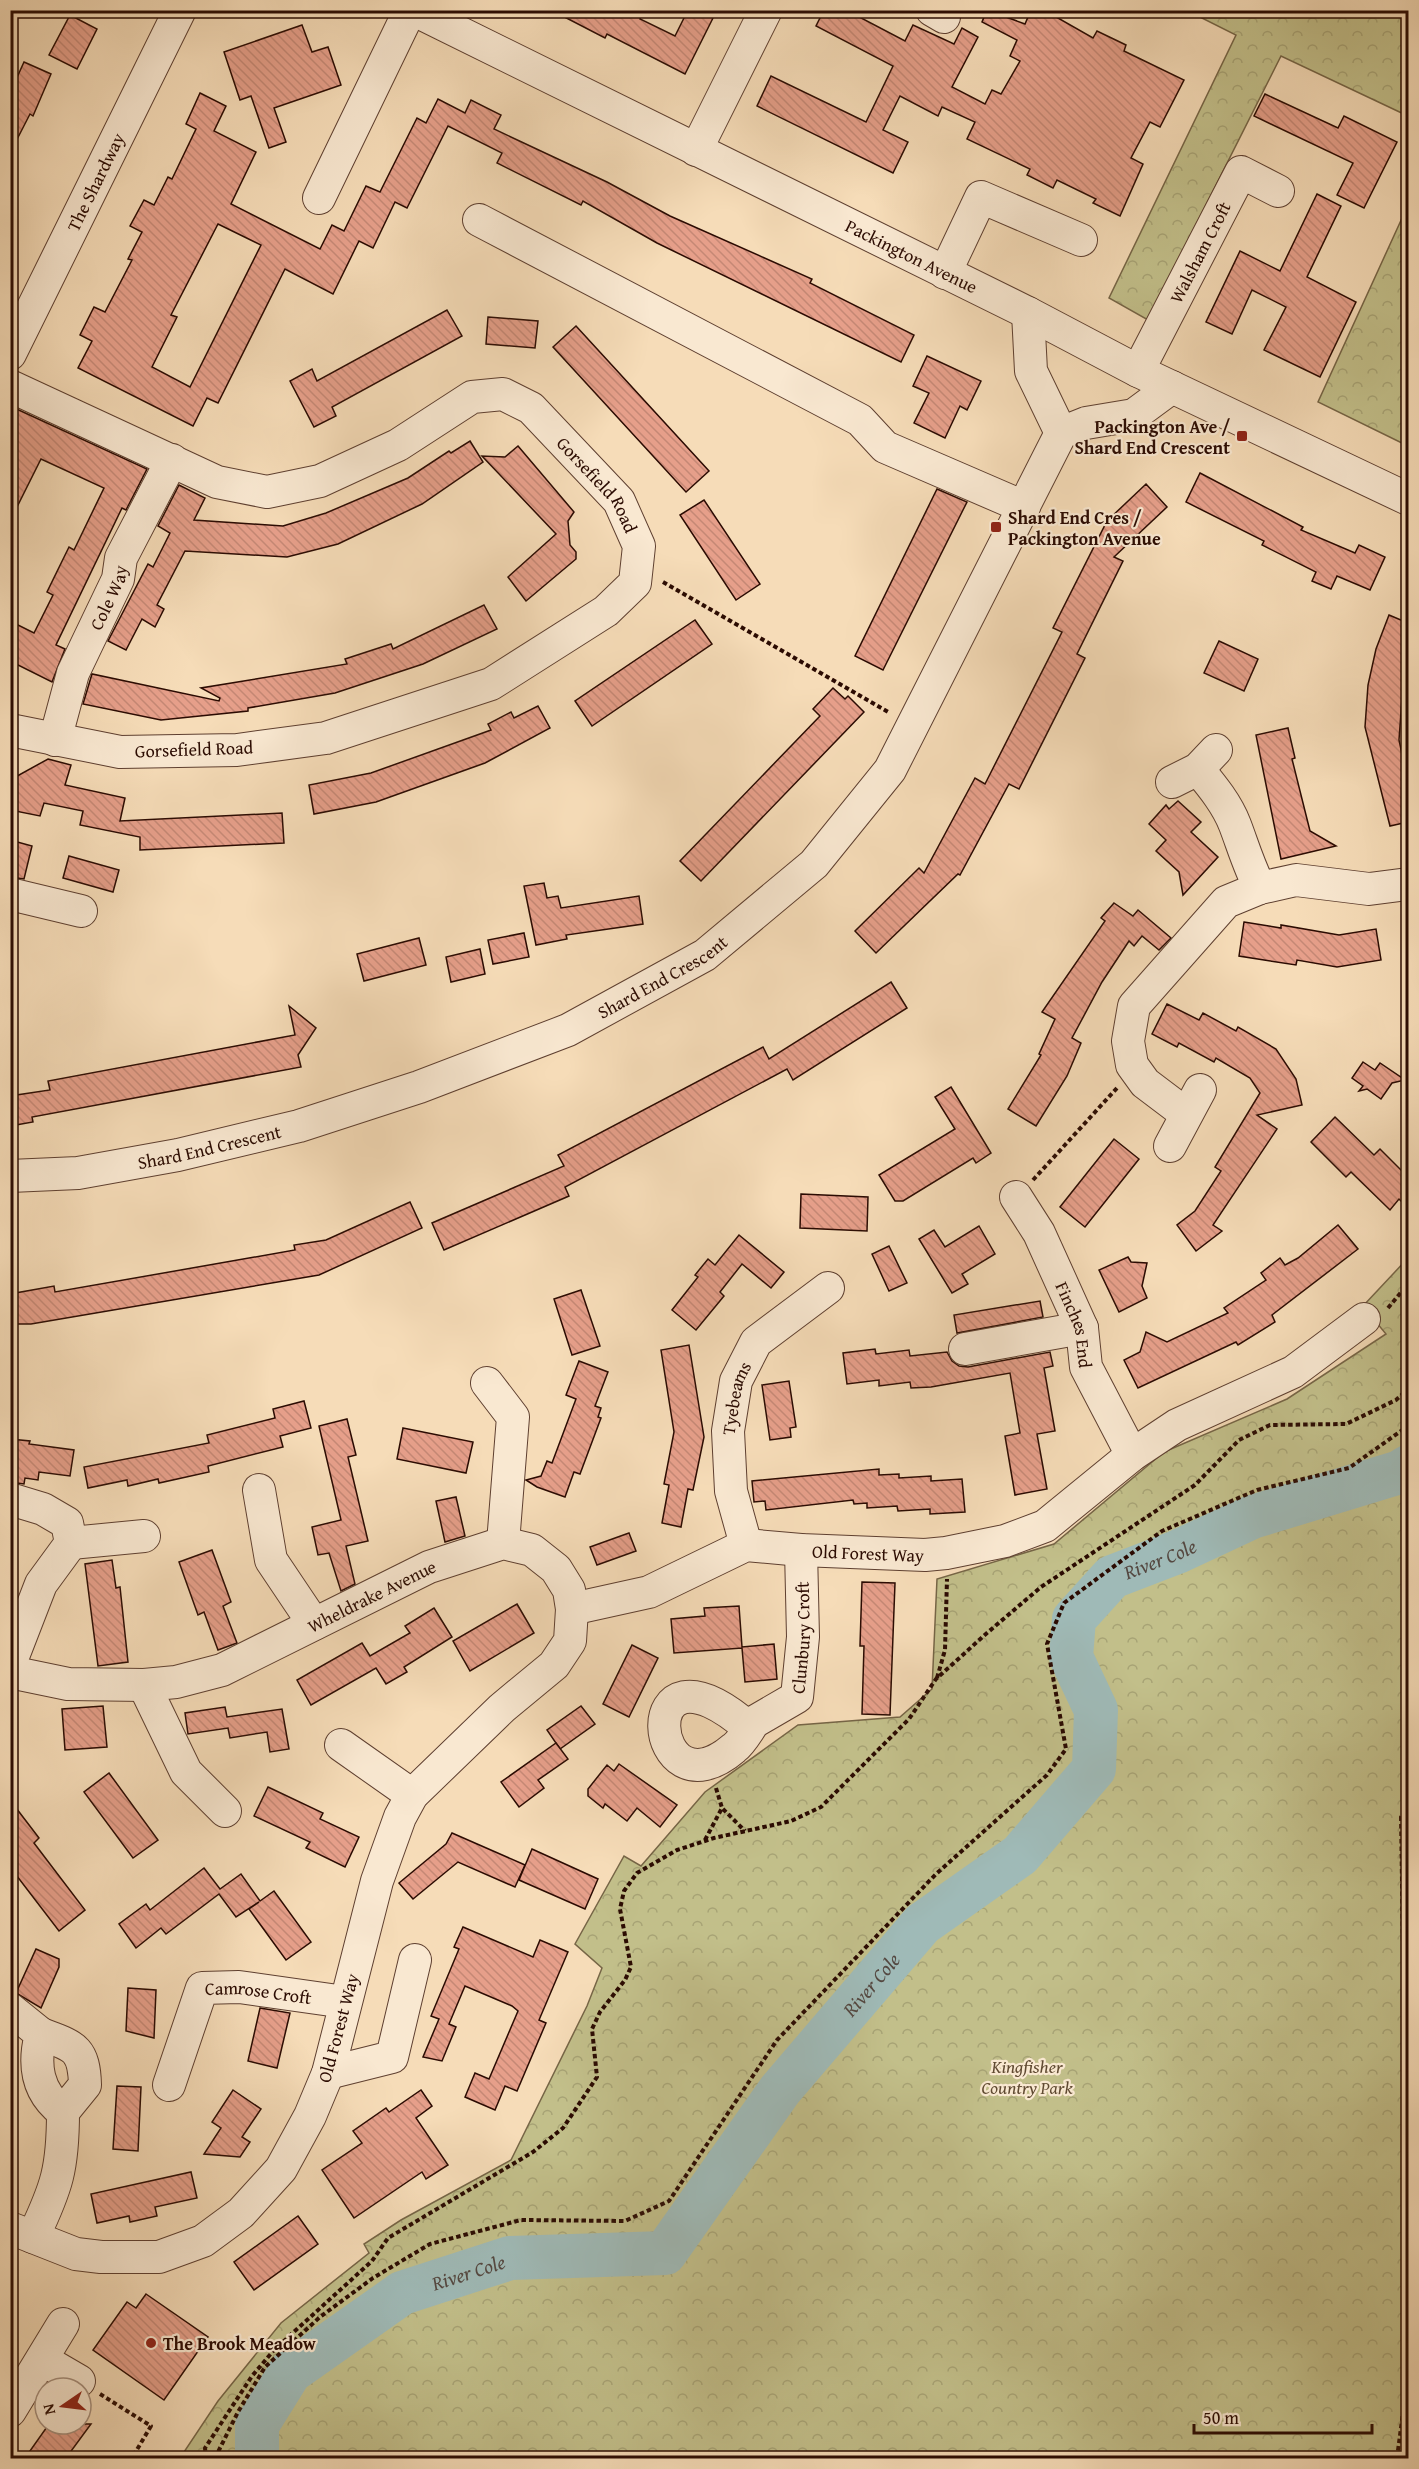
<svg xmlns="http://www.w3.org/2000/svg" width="1419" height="2469" font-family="'Gentium Book Plus',serif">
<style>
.park{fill:url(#park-crowns);stroke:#766546;stroke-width:1.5}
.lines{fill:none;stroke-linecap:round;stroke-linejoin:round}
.river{stroke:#9fbab7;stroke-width:44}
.building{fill:url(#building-back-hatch);stroke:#2b0b02;stroke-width:1.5;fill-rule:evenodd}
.minor-casing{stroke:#5e3f30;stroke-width:34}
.path{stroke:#2b0b02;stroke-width:4;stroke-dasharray:4.5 3;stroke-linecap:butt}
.minor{stroke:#f9e8d1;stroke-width:32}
.poi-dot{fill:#8f2418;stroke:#f9e8d1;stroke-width:2}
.labels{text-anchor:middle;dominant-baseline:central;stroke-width:4.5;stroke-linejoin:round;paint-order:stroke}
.street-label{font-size:18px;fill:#2b0b02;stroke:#f9e8d1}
.poi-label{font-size:18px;font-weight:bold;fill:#2b0b02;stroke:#f9e8d1;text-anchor:start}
.park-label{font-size:18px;font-style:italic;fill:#604a32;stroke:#f9e8d1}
.water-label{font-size:20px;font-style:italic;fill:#544841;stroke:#f9e8d1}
</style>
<defs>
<pattern id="park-crowns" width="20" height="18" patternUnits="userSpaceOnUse" patternTransform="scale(1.5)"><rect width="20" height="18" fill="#c2bf8a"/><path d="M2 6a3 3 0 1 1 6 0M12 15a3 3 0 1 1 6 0" fill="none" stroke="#a7a375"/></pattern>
<pattern id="building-back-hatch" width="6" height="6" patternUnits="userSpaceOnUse" patternTransform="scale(1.5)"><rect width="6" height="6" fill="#e69f8a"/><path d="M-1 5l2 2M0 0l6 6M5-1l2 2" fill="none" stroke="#c58875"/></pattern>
</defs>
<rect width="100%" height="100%" fill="#f6dcb8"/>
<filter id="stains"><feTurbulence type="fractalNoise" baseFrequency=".00333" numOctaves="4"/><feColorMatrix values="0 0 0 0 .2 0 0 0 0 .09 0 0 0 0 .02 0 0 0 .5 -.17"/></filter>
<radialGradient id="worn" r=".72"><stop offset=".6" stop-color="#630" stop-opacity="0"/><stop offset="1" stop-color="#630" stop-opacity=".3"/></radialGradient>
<g class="park">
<path d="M1188,11H1408V116L1281,56L1148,320L1109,298L1236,35Z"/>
<path d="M1408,205V446L1318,402Z"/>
<path d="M1408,1258V2458H180L218,2401L281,2323L369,2253L364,2244L401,2220L511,2160L587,2006L602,1968L575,1944L624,1856L641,1866L705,1792L798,1725L900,1717L932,1689L937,1579L1054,1544L1164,1452L1287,1399L1386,1334L1363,1306Z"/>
</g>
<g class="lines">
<path class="river" id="s1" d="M257,2458V2425L290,2372L402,2293L510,2258L665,2253L780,2090L922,1924L1020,1855L1094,1769L1096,1710L1071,1657L1074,1619L1112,1577L1177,1552L1252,1517L1400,1472L1408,1467"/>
</g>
<g class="building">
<path d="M551,10H644L640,19L675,36L688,10H717L685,74L607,34L605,38Z"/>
<path d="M824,10H846L905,41L913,25L954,44L962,28L978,37L952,87L985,104L992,90L1001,94L1020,61L1010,56L1017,40L982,22L987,10L1025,24L1031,10H1044L1093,38L1097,31L1126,45L1124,51L1184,80L1160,127L1150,122L1131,158L1143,164L1120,216L1093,203L1096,199L1057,180L1053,188L1027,175L1030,169L967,139L975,122L942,107L938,116L900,96L883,130L908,142L893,173L757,106L771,76L866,122L893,66L816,26Z"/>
<path d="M70,15L97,29L77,69L49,55Z"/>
<path d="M302,25L312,52L328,47L341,85L274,108L286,142L269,148L251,96L240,100L224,52Z"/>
<path d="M24,62L51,74L33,116L30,114L10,153V93Z"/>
<path d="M200,93L226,106L214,131L256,152L231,204L320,249L332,225L344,231L366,186L380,192L417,118L426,123L438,99L465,113L471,100L501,115L494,129L607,182L670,216L812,279L810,283L914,335L901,362L657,243L583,201L581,205L497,163L502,153L448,126L407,208L395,202L373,248L359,241L333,294L285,269L218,403L207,398L193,426L78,368L92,341L80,335L94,307L105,312L132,260L128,259L142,232L130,226L144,200L154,205L168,177L172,179L196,129L186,124ZM218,224L261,245L190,387L152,367L177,317L171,315Z"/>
<path d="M1265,94L1338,128L1344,116L1397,142L1364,208L1337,195L1353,163L1254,116Z"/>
<path d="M1317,194L1341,206L1307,277L1356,302L1320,377L1264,350L1286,307L1252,290L1232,334L1206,322L1240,251L1280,271Z"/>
<path d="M447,310L462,336L332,407L336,416L314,427L290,381L312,369L317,381Z"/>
<path d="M488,317L538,321L535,348L486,344Z"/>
<path d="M576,326L709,471L686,492L553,347Z"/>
<path d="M927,356L981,381L967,410L960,406L945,438L914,423L929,393L913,386Z"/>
<path d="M10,406L147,469L126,510L122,508L56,645L65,649L52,682L10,661V621L34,633L53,595L47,592L69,547L74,550L104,488L41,459L10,521Z"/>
<path d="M470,441L483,462L422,504L338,544L287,557L185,551L157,605L164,609L155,627L142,619L126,650L108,641L148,564L153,567L170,533L158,526L179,485L205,498L194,520L283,526L326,513L408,478L449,451L451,453Z"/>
<path d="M518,446L574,512L568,521L570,545L576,552V559L526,601L508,577L556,534L482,456L505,457Z"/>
<path d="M1200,473L1303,527L1301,530L1355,553L1359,545L1385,557L1370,590L1337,576L1331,589L1312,581L1316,572L1262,545L1264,541L1186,502Z"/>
<path d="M1146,484L1167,507L1114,557L1123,561L1077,654L1085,658L1019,789L1009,784L960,875L958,874L876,953L855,931L919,868L924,873L975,778L985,784L1062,632L1053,628L1107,521Z"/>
<path d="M937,489L967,502L883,670L855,656Z"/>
<path d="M704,500L760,584L736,600L680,515Z"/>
<path d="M484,605L497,629L423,664L335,693L248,708V711L161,720L83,704L92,674L219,701L220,698L201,688L347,664L345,659L391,644L393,649Z"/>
<path d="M1389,615L1408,623V658L1403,684L1399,740L1408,783V822L1390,826L1365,727L1368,685L1376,649Z"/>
<path d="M695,620L712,644L592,726L575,701Z"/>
<path d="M1219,641L1258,659L1244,691L1204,673Z"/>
<path d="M833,688L845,699L848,696L864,712L701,881L680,861L820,716L813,709Z"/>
<path d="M538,706L550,728L485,763L376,802L314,814L309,785L371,773L491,730L488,724L511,712L514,718Z"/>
<path d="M1288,728L1295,758L1292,759L1310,831L1336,846L1281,859L1256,735Z"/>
<path d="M48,759L71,765L65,785L125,798L120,821L282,813L284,843L140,850V837L80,825L83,811L44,803L40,816L10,810V780Z"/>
<path d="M1178,801L1201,822L1191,832L1218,857L1183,895L1179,872L1156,851L1166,840L1149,824L1166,805L1169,809Z"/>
<path d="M10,840L32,846L24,879L10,877Z"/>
<path d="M69,856L119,870L113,892L63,878Z"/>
<path d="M544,883L547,898L558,896L561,908L639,896L643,924L566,935L567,939L536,945L524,886Z"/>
<path d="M1114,903L1133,916L1138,910L1171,938L1159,950L1142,936L1134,946L1129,941L1102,982L1072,1038L1081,1043L1067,1076L1036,1126L1008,1109L1041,1055L1039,1054L1055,1019L1042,1012L1105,921L1101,918Z"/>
<path d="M1244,922L1281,928V925L1339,935L1376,929L1381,960L1337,967L1297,960L1296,965L1239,956Z"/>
<path d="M524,933L529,957L493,964L488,940Z"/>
<path d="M419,938L426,965L364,981L357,954Z"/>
<path d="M480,949L485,974L451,982L446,957Z"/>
<path d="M891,982L907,1008L793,1080L787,1069L565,1187L569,1196L444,1250L432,1223L564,1166L558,1155L763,1047L769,1059Z"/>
<path d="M1167,1004L1199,1020L1203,1013L1236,1031L1238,1027L1276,1049L1296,1079L1302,1105L1257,1115L1277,1129L1213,1225L1222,1231L1196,1251L1177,1225L1195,1211L1221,1171L1215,1167L1260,1093L1250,1078L1216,1058L1214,1062L1179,1043L1177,1047L1152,1034Z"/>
<path d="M289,1006L316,1028L298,1055L301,1067L32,1117L33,1122L10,1126V1096L50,1090L48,1081L295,1035Z"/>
<path d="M1363,1062L1375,1070L1380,1063L1405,1080L1392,1083L1381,1099L1367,1089L1359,1091L1363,1086L1352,1078Z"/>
<path d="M951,1087L991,1153L976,1163L973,1158L903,1201H895L879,1175L955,1129L935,1097Z"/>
<path d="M1335,1117L1374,1155L1380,1149L1408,1177V1208L1399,1199L1390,1210L1351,1172L1346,1177L1311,1142Z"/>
<path d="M1114,1139L1139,1159L1085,1227L1060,1207Z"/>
<path d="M801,1194L868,1197L867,1231L800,1228Z"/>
<path d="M410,1202L422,1228L319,1275L31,1324H10V1294L54,1286L55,1292L295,1250L294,1245L326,1240Z"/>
<path d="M1338,1225L1358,1249L1272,1315L1275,1322L1238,1345L1236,1342L1138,1388L1124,1360L1140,1352L1146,1332L1167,1342L1228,1313L1224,1308L1266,1280L1261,1273L1280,1258L1285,1265L1298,1258Z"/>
<path d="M979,1226L995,1254L962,1274L968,1284L952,1293L919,1239L934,1230L945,1247Z"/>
<path d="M739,1235L784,1272L771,1288L742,1264L720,1292L724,1296L696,1330L672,1310L698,1277L695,1275L708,1259L715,1265Z"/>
<path d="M889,1246L907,1283L889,1291L872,1254Z"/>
<path d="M1128,1257L1131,1262L1147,1263L1142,1286L1147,1298L1119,1312L1099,1270Z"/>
<path d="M581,1290L600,1346L572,1355L554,1299Z"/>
<path d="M1040,1301L1043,1317L957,1333L954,1315Z"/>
<path d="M689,1345L704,1437L693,1490L688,1489L681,1527L662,1523L669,1485L664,1484L674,1432L661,1350Z"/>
<path d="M875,1349L876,1354L909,1350L910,1356L947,1352L952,1361L959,1366L968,1367L1050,1352L1053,1366L1044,1368L1055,1431L1037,1434L1047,1489L1015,1495L1005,1436L1020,1433L1010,1373L931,1387L911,1388L910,1382L879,1386V1380L847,1384L843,1353Z"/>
<path d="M579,1361L608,1372L595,1406L601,1408L598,1417L601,1418L580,1474L574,1472L565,1497L537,1487L526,1480L541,1476L547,1461L552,1463L576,1399L566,1395Z"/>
<path d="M789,1381L796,1427L790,1428L791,1437L770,1440L762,1385Z"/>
<path d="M304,1401L311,1428L280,1436L283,1447L208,1466L209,1472L159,1483L158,1479L128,1486L127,1480L88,1488L84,1467L209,1443L207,1435L275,1418L273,1409Z"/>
<path d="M347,1419L356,1455L348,1457L368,1541L346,1546L355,1584L341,1591L329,1553L318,1555L312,1527L341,1520L319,1426Z"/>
<path d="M403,1428L473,1442L466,1473L397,1459Z"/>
<path d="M10,1439L30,1441L29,1444L74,1450L70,1476L39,1472L38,1480L25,1478L24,1484L10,1482Z"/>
<path d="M879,1469V1475L899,1474V1478L931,1476V1481L962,1479L965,1512L930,1514V1509L898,1511L897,1506L867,1508V1503L854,1504L853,1500L766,1510L765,1501L754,1502L752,1481Z"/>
<path d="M456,1497L465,1536L445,1542L436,1501Z"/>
<path d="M629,1533L636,1551L597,1565L590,1547Z"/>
<path d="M212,1550L231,1602L223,1606L237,1643L218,1650L204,1612L198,1615L179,1562Z"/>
<path d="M112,1560L116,1588L120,1587L128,1662L98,1666L85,1564Z"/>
<path d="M862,1582L895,1583L890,1715L862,1714L864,1646H860Z"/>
<path d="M517,1604L534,1633L470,1671L453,1641Z"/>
<path d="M739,1606L742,1647L774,1644L777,1679L745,1682L742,1648L674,1653L671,1619L705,1616L704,1608Z"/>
<path d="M434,1608L452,1637L404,1667L407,1672L386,1684L376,1668L311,1705L297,1680L362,1643L370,1656L410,1633L405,1626Z"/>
<path d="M632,1645L658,1658L629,1717L603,1704Z"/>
<path d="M103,1706L107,1747L65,1750L62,1709Z"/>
<path d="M581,1706L595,1724L560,1749L547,1730Z"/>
<path d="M225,1707L227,1717L282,1709L289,1749L270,1752L267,1732L230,1738L228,1728L188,1734L185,1713Z"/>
<path d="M556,1743L568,1759L538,1780L544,1788L519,1807L501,1782Z"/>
<path d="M619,1764L677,1805L660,1827L637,1808L627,1821L605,1804L603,1808L588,1796V1789L607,1765L614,1771Z"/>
<path d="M109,1773L158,1840L133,1858L84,1792Z"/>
<path d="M268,1787L323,1813L320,1819L359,1837L345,1867L306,1848L310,1842L254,1816Z"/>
<path d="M10,1800L39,1838L34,1843L85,1910L59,1931L10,1867Z"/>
<path d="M452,1833L525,1865L515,1887L458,1862L413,1899L399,1883L446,1844Z"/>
<path d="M532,1849L598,1879L585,1909L519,1880Z"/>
<path d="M204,1868L220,1889L241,1874L260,1901L274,1891L311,1942L286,1960L249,1909L259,1902L236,1917L219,1894L166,1934L161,1928L136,1948L119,1924L146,1904L150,1910Z"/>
<path d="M463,1927L533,1957L540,1940L568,1952L539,2020L546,2023L517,2091L505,2086L495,2110L465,2097L475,2073L489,2079L518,2011L512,2006L465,1986L449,2024L456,2027L442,2061L423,2057L439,2019L431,2016L459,1949L454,1947Z"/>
<path d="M36,1949L59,1959V1967L41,2008L16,1993Z"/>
<path d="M128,1988L156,1990L154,2038L126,2031Z"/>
<path d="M260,2008L290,2013L277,2068L248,2061Z"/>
<path d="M117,2086L141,2087L138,2151L113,2149Z"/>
<path d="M233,2090L261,2109L242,2137L250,2142L240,2157L204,2154L221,2128L212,2122Z"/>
<path d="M421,2090L432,2106L416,2118L448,2165L426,2179L422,2172L354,2218L322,2170L362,2143L353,2131L386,2108L389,2112Z"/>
<path d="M191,2172L197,2198L155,2207L157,2216L130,2222L129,2216L97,2223L91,2194Z"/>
<path d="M298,2216L318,2244L254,2290L234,2262Z"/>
<path d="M146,2294L208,2337L164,2400L93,2350L127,2302L136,2308Z"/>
<path d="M49,2424H91L66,2458H25Z"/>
</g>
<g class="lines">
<defs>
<g id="minor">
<path id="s2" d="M414,10L1028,313L1138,371L1408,499"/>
<path d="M932,10L944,17"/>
<path d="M696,150L766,10"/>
<path d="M319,198L410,10"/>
<path d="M479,220L860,420L885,447L1024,507"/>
<path d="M945,273L981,197L1081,240"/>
<path d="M1028,313L1031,371L1061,433"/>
<path id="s3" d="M10,354L180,10"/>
<path id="s4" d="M1138,371L1241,172L1278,191"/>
<path id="s5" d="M10,386L217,482L267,492L320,481L398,445L472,397L503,394L531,408L619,501L639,546L635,583L606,611L491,684L326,738L237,750L120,752L10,730"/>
<path id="s6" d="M55,740L73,673L118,579L121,558L172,460"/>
<path d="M1198,769C1212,786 1227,804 1235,825C1243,846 1249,867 1260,888"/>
<path d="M1172,782L1198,769L1216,750"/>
<path d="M10,894L81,911"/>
<path d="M1186,1114L1145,1083L1132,1065L1128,1041L1134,1006L1226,902L1260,888L1296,880L1369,889L1408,884"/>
<path d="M1170,1146L1200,1090"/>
<path id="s7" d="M10,1176L78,1173L178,1155L299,1126L419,1087L568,1030L705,955L814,864L890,770L1061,433L1086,423L1134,415L1172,387"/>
<path id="s8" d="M1016,1197L1039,1233L1082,1328L1086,1367L1132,1455"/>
<path d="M965,1349L1082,1328"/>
<path d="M487,1383L513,1417L503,1543"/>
<path d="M259,1490L271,1560L314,1624"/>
<path d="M10,1499L43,1509L67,1523L71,1543L41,1584L10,1664"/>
<path d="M71,1543L144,1536"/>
<path id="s9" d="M746,1545L731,1491L728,1431L736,1381L756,1342L828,1288"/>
<path id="s10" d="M572,1609L649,1592L746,1545L801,1550L925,1555L946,1553L1005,1541L1045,1526L1132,1455L1177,1425L1293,1372L1364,1319"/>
<path id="s11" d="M10,1672L68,1684L144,1685L176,1682L222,1670L429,1567L503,1543L532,1550L556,1569L569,1590L572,1609L570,1641L554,1665L502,1708L412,1795L400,1817L377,1881L328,2073L310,2116L281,2169L241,2213L203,2241L159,2257H101L76,2254L10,2228"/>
<path d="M144,1685L186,1772L225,1811"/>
<path id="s12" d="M749,1728C629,1623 648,1822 734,1748C742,1742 748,1730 754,1722L797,1697L803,1637L801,1550"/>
<path d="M341,1745L412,1795"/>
<path d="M10,2009L41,2034C33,2065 37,2092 63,2112C63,2168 57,2187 33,2237"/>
<path d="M41,2034C73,2046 84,2047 85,2085L63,2112"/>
<path d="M328,2073L392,2057L415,1960"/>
<path id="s13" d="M169,2085L202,1988L239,1987L345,2002"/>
<path d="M43,2360L79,2381"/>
<path d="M10,2411L63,2324"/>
</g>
</defs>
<use href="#minor" class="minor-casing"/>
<g class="path">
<path d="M663,582L890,713"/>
<path d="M1033,1180L1117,1088"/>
<path d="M1388,1308L1408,1284"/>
<path d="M937,1678L945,1650L947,1579"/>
<path d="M716,1788L722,1808"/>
<path d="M705,1840L722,1808L745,1831"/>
<path d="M100,2394L151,2426L132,2458"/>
<path d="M206,2458L205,2448L252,2376L274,2350L372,2261L388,2238L533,2152L563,2128L597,2077L592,2029L600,2012L625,1980L631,1967L620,1909L624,1891L637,1873L677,1850L714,1838L791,1821L821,1807L909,1719L936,1679L987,1633L1041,1587L1195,1485L1239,1440L1270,1425L1346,1424L1396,1400L1408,1389"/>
<path d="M215,2458L238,2412L265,2367L320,2317L373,2278L430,2244L521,2220L625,2221L669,2201L777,2040L936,1874L1047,1775L1066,1749L1047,1644L1064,1603L1162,1531L1257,1490L1349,1468L1408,1426"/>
<path d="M1397,2458L1404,2405L1407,2203L1401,1817L1408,1805"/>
</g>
<use href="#minor" class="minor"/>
</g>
<g class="poi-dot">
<rect x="1236" y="430" width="12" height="12" rx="3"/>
<rect x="990" y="521" width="12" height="12" rx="3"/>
<circle cx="151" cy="2343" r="6"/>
</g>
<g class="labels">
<g class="street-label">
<text stroke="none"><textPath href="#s3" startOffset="192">The Shardway</textPath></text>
<text stroke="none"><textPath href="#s4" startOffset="134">Walsham Croft</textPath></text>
<text stroke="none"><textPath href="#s2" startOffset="555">Packington Avenue</textPath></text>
<text stroke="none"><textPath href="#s5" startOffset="672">Gorsefield Road</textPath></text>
<text stroke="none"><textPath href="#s6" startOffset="153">Cole Way</textPath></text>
<text transform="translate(194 749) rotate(-2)">Gorsefield Road</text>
<text stroke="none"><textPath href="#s7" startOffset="688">Shard End Crescent</textPath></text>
<text stroke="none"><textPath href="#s7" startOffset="202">Shard End Crescent</textPath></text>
<text stroke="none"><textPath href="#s8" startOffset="142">Finches End</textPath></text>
<text stroke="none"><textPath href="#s9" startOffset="150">Tyebeams</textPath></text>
<text stroke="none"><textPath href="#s10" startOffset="309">Old Forest Way</textPath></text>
<text stroke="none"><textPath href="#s11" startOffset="382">Wheldrake Avenue</textPath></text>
<text stroke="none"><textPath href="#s12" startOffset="352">Clunbury Croft</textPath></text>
<text stroke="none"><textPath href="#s13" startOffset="159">Camrose Croft</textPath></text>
<text transform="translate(338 2028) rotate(-75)">Old Forest Way</text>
</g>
<g class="poi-label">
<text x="1230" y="426" text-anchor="end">Packington Ave /<tspan x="1230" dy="21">Shard End Crescent</tspan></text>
<text x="1008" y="517">Shard End Cres /<tspan x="1008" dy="21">Packington Avenue</tspan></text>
<text x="163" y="2343">The Brook Meadow</text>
</g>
<g class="park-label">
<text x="1027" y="2066">Kingfisher<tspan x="1027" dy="21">Country Park</tspan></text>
</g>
<g class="water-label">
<text stroke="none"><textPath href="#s1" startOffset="1416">River Cole</textPath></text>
<text stroke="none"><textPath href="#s1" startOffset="840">River Cole</textPath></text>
<text stroke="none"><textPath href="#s1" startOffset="302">River Cole</textPath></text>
</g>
</g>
<rect width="1419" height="2469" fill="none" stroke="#f6dcb8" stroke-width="36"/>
<rect x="12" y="12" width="1395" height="2445" fill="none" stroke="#2b0b02" stroke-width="3"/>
<rect x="18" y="18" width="1383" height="2433" fill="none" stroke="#2b0b02" stroke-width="1.5"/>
<g transform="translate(63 2406) rotate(256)"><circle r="28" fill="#f9e8d1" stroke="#a7907e" stroke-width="1.5"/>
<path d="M0-4.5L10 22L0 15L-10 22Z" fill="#8f2418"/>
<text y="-9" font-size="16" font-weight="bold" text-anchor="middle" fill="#2b0b02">N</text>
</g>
<path d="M1194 2424v9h178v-9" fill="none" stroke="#2b0b02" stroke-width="3"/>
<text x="1203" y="2424" font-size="18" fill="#2b0b02" stroke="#f9e8d1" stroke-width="4.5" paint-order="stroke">50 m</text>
<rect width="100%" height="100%" filter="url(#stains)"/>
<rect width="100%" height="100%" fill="url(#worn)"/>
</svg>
